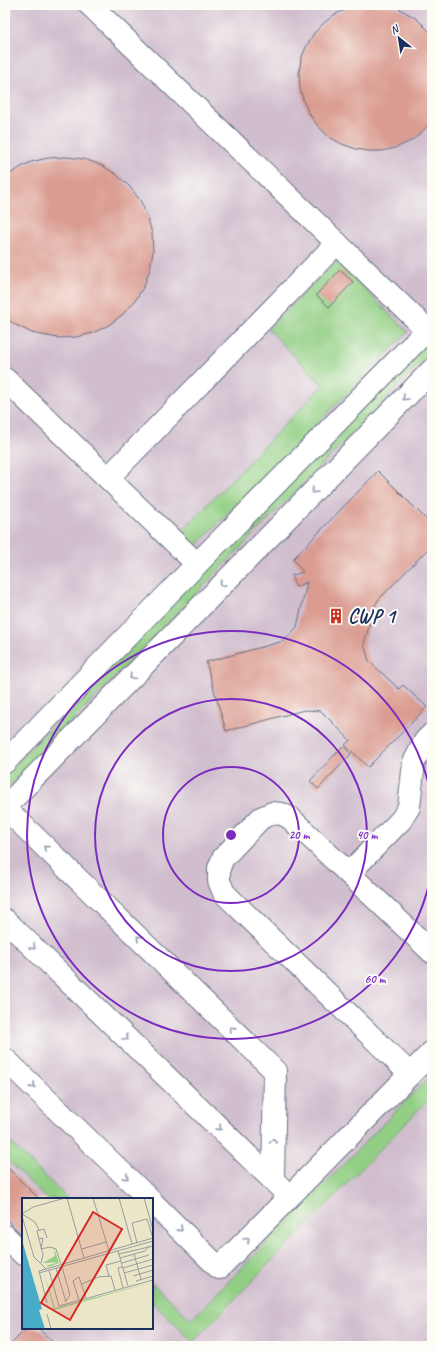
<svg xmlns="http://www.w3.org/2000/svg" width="437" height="1351" font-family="Caveat,sans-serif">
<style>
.industrial{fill:#d0bdcd}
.green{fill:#92cf84;stroke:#567f71}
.building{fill:#da9b90}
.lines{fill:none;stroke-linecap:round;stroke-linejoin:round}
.minor-casing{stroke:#646f83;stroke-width:24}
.minor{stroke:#fff;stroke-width:22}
.oneway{stroke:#8d97ae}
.ring{fill:none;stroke:#7b2cbf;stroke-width:2}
.labels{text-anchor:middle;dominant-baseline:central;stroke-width:4;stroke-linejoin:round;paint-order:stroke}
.poi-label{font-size:20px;font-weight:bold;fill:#1b2f5e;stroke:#fdfcf7;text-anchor:start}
.inset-road{fill:none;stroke:#989d9e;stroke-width:1}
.view{fill:#d62828;fill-opacity:0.15;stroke:#d62828;stroke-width:2}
.inset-edge{fill:none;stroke:#1b2f5e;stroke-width:2}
.centre{fill:#7b2cbf;stroke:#fdfcf7;stroke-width:2}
.ring-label{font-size:12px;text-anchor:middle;font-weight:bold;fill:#7b2cbf;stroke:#fdfcf7;stroke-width:4;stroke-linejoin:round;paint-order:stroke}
</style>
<rect width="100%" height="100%" fill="#fdfcf7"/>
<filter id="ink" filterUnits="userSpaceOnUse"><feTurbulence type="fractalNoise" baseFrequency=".025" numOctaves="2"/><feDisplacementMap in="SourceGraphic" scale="8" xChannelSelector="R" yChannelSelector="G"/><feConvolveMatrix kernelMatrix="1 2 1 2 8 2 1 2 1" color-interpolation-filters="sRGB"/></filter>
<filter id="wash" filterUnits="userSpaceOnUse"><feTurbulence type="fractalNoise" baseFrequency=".012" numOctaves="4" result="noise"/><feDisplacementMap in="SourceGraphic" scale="16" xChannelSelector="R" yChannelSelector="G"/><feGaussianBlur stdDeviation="0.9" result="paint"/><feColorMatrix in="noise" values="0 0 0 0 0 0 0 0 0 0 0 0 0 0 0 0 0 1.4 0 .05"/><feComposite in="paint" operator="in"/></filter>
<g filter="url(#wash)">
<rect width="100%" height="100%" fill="#ebe6c8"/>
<g class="industrial">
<path d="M5,5H432V333L5,775Z"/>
<path d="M432,351V1074L190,1321L152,1283V1199H67L5,1138V790Z"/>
<path d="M432,1097V1346H5V1158L47,1199H23V1328H152V1302L193,1343Z"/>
</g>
<g class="green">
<path d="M336,261L408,332L194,548L179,534L323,385L268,329Z"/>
<path d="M432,333V351L5,790V775Z"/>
<path d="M432,1074V1096L193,1342L152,1302V1283L191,1320Z"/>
<path d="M5,1137L68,1199H47L5,1158Z"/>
</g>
<g id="blocks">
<g class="building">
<path d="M359,5H385L398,8L417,19L432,34V121L422,132L411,141L395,148L382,151H369L356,149L342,144L329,137L318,126L310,115L304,103L300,88L299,74L301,59L306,47L314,33L325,22L334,15L347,9Z"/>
<path d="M66,157L84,159L101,165L116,174L129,186L140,200L147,216L152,233L153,251L150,269L144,286L135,301L123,314L109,325L93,333L76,337L58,338L32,333L16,325L5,318V177L23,166L31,162L48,158Z"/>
<path d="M340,270L353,282L329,307L316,295Z"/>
<path d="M378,471L432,525V545L379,599L375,605L364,644L369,661L399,689L403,685L427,707L368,767L345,745L350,740L321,711L304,710L226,731L206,662L284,641L297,627L307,582L296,587L291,576L303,572L293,559Z"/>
<path d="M343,746L351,754L318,789L310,781Z"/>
<path d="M5,1165L39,1199H23V1236L5,1218Z"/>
<path d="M27,1328H38L57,1346H9Z"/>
</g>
</g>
</g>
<g filter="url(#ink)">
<use href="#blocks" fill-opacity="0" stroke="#646f83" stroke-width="1"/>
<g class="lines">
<defs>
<g id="minor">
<path d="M90,5L427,330"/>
<path d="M5,379L197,564"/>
<path d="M108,478L337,243"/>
<path d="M5,762L197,564L432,325"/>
<path d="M5,807L432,370"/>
<path d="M5,808L275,1071L273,1180"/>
<path d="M349,873L401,820L409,807L414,762L425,741L432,734"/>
<path d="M5,920L280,1187"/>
<path d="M5,1059L149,1199"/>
<path d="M410,1074L224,893L219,881V868L223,858L261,818L272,813L282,814L290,818L432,952"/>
<path d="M152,1202L219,1268L432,1052"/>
<path d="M5,1236L23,1254"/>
</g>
</defs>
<use href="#minor" class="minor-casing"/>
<use href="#minor" class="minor"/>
</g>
<defs><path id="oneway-chevron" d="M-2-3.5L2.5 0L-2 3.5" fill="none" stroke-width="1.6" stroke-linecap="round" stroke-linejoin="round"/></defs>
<g class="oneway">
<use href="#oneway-chevron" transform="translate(405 398) rotate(134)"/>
<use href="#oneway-chevron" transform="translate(314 491) rotate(134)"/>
<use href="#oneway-chevron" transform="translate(222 584) rotate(134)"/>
<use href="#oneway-chevron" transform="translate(132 677) rotate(134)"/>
<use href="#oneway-chevron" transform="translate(46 848) rotate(-136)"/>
<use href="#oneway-chevron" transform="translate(139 938) rotate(-136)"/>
<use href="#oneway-chevron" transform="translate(33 947) rotate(44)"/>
<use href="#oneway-chevron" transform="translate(232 1029) rotate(-136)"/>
<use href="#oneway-chevron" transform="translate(126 1038) rotate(44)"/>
<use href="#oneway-chevron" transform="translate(33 1086) rotate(44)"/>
<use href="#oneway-chevron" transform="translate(219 1128) rotate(44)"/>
<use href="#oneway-chevron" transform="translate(273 1141) rotate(-89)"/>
<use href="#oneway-chevron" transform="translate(126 1177) rotate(44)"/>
<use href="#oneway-chevron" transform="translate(180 1229) rotate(44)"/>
<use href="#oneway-chevron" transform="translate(247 1240) rotate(-45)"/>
</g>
</g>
<g class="ring">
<circle cx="231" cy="835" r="68"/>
<circle cx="231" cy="835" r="136"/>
<path d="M432 870A204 204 0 1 1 432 800"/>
</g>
<defs>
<symbol id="building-bare" viewBox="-9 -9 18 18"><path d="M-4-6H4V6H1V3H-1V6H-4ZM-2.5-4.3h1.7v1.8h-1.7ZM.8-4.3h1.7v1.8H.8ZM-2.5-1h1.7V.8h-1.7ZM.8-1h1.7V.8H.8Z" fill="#c8321e" stroke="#fdfcf7" stroke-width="2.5" paint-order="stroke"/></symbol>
</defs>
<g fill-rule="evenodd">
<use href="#building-bare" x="325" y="605" width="22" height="22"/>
</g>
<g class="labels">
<g class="poi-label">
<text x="348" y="616">CWP 1</text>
</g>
</g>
<g transform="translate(22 1198)">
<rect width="131" height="131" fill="#ebe6c8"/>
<path d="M32,50L37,65L26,69L24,68L37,64L21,65L33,58ZM22,75L33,110L131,84L32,112Z" fill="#92cf84"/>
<path d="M0,42L20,111L17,112L23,131H0Z" fill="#48abc8"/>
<path class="inset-road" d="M45,0L62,60M71,0L87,53M97,0L110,46M122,0L131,32M0,16L11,9L43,0M0,16L13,24L17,32M0,18L12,59L24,71M17,41L21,40L19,51L28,49L34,51L39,66M115,45L110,25L125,21L131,40M60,51L84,44M96,53L106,88M97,56L131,48M112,56L119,81M98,60L123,53L127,48M19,65L21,57L15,33L22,31L25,40M100,65L127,57M40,69L48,97L43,104M100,69L96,70L101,90M34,70L44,104M101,70L131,61M27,72L37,108L131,82M17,75L131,43M102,75L131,67M111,78L131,72M87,79L84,67L99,63M114,83L131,78M60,86L76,79L89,78L93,92M57,102L51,83L57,79L64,100M25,105L17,73L131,40M25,116L29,131"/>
<path class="view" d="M71,14L100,31L48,122L19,105Z"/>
<rect width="131" height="131" class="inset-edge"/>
</g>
<circle cx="231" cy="835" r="6" class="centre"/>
<g class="ring-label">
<text x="299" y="839">20 m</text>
<text x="367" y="839">40 m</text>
<text x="375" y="983">60 m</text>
</g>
<rect width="437" height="1351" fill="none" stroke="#fdfcf7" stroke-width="20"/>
<g transform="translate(399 38) rotate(330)" stroke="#fdfcf7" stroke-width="3" paint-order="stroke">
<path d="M0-3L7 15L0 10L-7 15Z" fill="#1b2f5e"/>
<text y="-6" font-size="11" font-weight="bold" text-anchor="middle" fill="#1b2f5e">N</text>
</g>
</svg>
